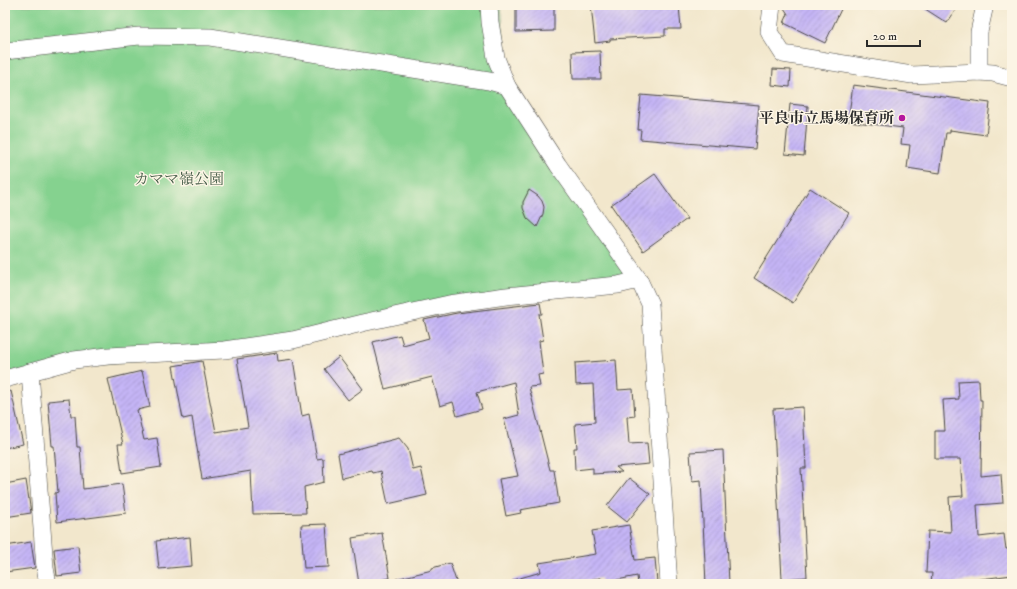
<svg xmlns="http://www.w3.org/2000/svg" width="1017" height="589" font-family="'IM FELL DW Pica','Noto Serif JP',serif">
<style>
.park{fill:#85d28f;stroke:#587e5d}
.building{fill:url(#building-hatch)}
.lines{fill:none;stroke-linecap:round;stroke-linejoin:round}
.minor-casing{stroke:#494743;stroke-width:18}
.minor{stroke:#fff;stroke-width:17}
.poi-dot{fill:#b5179e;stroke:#fcf5e5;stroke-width:1.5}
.labels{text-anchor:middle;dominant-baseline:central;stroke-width:3;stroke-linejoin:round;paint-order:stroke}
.poi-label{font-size:15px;font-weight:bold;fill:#2b2b2b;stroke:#fcf5e5;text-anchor:end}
.park-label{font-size:15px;fill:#465d49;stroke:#fcf5e5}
</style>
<defs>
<pattern id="building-hatch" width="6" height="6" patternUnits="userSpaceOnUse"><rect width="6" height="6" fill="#c5b5f6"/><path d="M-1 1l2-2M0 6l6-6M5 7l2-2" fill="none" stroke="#a093c7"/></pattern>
</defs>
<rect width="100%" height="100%" fill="#fcf5e5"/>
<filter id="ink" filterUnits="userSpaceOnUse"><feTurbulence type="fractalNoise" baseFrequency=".025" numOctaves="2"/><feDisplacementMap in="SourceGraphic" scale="8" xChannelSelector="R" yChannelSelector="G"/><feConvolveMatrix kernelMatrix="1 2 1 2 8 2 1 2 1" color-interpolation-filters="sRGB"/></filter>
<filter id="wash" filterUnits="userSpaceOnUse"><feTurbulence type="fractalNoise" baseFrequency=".012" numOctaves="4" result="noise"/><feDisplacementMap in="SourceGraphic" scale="16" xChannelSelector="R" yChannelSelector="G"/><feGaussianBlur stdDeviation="0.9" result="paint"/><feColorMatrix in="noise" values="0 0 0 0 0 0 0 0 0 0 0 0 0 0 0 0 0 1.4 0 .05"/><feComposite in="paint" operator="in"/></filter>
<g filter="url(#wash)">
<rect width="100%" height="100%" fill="#f2e7cc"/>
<path class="park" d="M5,5H501L507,86L639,280L204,351L30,372L5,379Z"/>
<g id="blocks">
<g class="building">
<path d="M516,5H554V31L516,32Z"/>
<path d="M591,5H679L681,29H665V36L610,39V41L595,43Z"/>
<path d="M782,5H843L825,43L784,23L788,14Z"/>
<path d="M919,5H959L947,23Z"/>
<path d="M600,51L601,79H573L572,52Z"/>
<path d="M773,69L791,70L790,87L772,85Z"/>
<path d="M853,85L990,103L986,135L950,130V133H946L940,173L907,168L910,145L901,144L903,128L848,121Z"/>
<path d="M641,95L759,105L755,149L640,139L641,130H638Z"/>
<path d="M790,104L808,106L804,156L785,154Z"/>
<path d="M655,174L687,219L643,251L611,205Z"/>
<path d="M810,188L849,213L793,303L754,278Z"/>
<path d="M529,190L538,196L542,201L544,207L543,214L537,227L527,218L523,208V202Z"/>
<path d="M540,303L542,314H539L543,340L539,341L543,374L538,375L540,386L529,387L550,470H554L559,503L520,510L521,513L506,516L499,479L518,476L504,419L519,415L514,382L477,392L482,409L457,416L453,402L440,406L432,377L385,389L373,342L400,335L403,345L429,338L424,320L457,313Z"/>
<path d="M277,353L278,361L293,359L302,416L309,414L317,459L323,458L324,482L304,487L306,513L253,514L251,471L202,479L192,417L183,419L173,366L202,361L216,432L248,427L237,359Z"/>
<path d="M339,357L363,389L348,400L324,369Z"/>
<path d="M616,360L618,390L633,389L635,416L627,417L629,444L647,443L649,464L616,467L622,472L593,474V468L575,470L574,448H577L575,424L595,422L593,384L576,385L575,363Z"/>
<path d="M142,371L150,407L137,410L144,440L157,438L161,467L122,473L118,444H123L108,379Z"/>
<path d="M979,380L980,400H982L981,476L1001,474L1003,503L977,505L979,537L1004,534L1006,549L1012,548V575L958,582L957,584H931L932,573H926L928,531L951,532L949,497L963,496L960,459H935V431H945L943,400L959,399L958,381Z"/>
<path d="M11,391L23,444L5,448V392Z"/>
<path d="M69,399L71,416H75L77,447H80L83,489L122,484L126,513L57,522L55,493L58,492L54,446H52L48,401Z"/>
<path d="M803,407L806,468H801L807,577L782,579L773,409Z"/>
<path d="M399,438L408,449L413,470L421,468L427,495L388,504L381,471L373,473L372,471L342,478L338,454Z"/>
<path d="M723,450L729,584H706L701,480L692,481L690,452Z"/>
<path d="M629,478L650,494L627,522L607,506Z"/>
<path d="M26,480L31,513L5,517V484Z"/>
<path d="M326,524L329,567L304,568L301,525Z"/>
<path d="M629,525L635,560L655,558L657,583L638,584L637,576L602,583L601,578L562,584H513V580L541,572L539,563L596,554L592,531Z"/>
<path d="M382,533L390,578L359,584L352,538Z"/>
<path d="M190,537L192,566L159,569L156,541Z"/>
<path d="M31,542L35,568L5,572V546Z"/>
<path d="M78,546L81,573L57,576L54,549Z"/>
<path d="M450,563L457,584H397L396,579L432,570V568Z"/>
</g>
</g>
</g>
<g filter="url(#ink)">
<use href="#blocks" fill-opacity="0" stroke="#494743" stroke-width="1"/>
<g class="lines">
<defs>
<g id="minor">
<path d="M489,5L490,22L496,58L507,86L558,165L639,280L650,304L669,584"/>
<path d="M772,5L769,32L783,54L912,75L979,72L993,73L1012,78"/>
<path d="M5,51L139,36L210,37L489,81L507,86"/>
<path d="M979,72V32L985,5"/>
<path d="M30,372L45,568L48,584"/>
<path d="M5,379L74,360L108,356L224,350L293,340L362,323L449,304L506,296L618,285L639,280"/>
</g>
</defs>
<use href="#minor" class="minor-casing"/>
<use href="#minor" class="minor"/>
</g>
</g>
<circle class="poi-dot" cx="902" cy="118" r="4"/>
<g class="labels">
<g class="poi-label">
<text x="894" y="118">平良市立馬場保育所</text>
</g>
<g class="park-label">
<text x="179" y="179">カママ嶺公園</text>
</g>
</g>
<rect width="1017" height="589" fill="none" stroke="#fcf5e5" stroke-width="20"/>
<path d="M867 40v6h53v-6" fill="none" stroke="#2b2b2b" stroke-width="2"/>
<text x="873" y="40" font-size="12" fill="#2b2b2b" stroke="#fcf5e5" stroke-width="3" paint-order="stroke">20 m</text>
</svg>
